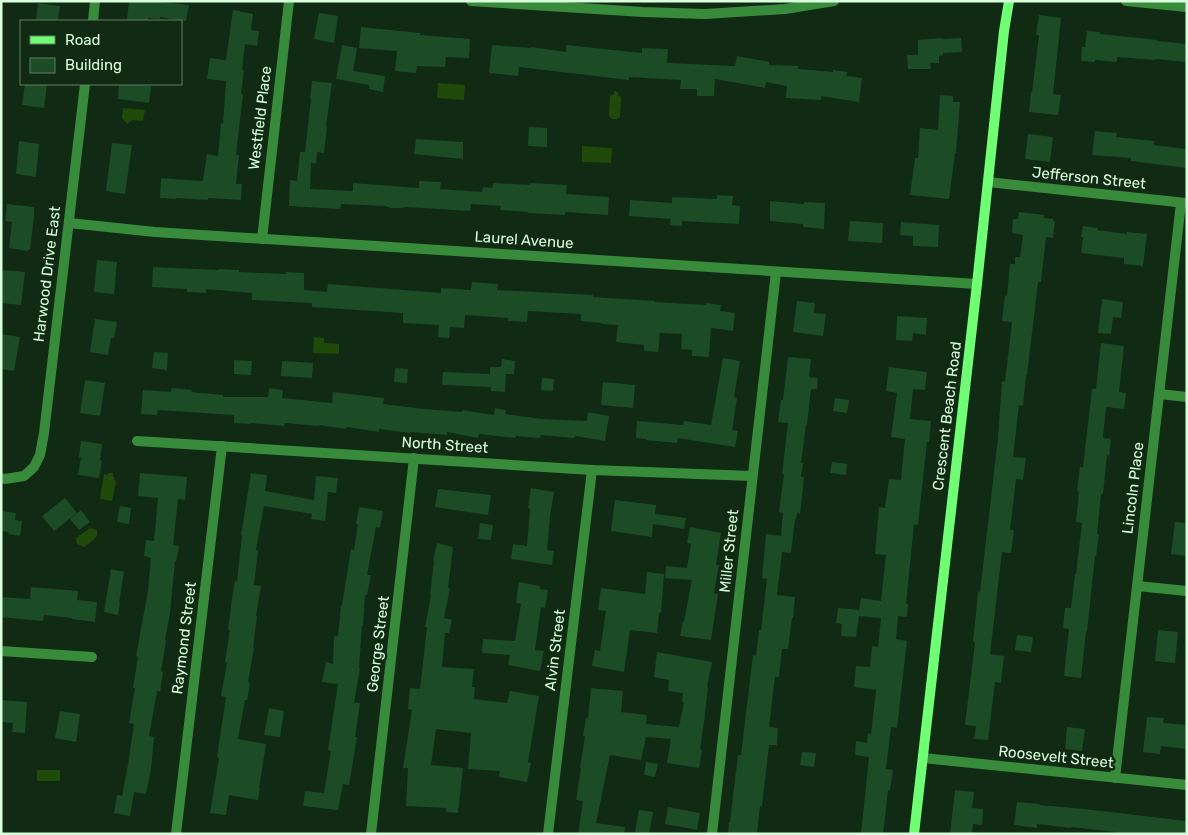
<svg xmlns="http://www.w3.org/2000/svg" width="1188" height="835" font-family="Rubik,sans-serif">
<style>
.water{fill:#204a09}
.building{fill:#1b4c25}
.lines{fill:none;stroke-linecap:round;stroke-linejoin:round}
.street{stroke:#398b3c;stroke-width:10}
.secondary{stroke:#70ff74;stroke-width:10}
.labels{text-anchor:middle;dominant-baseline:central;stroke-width:5;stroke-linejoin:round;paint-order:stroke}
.street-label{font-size:15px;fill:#d9ffdd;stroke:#102a14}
</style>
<rect width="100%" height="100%" fill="#102a14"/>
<g class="water">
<path d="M438,83L465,85L464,100L437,98Z"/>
<path d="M614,91L618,92V95L621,97L620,117L617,119H612L609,116L610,96L614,94Z"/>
<path d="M123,108L145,110L143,121L132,120L127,124L122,118Z"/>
<path d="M582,146L612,148L611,163L582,162Z"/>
<path d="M314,337L324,338V343L339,344V354L313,353Z"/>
<path d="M108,473H113V476L114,477V480L116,481L112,501L100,499L104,474L108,475Z"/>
<path d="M90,528L97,530C99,539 90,542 84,547L77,544L76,538Z"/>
<rect x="37" y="770" width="23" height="11"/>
</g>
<g class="building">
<path d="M129,1H152L189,5L186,21L160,17V19L148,18V21H127Z"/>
<path d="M38,3L60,6L58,21H36Z"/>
<path d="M233,10L253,14L251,30L259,31L257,46L245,44L242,70H244L241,94H243L236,155H239L236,184H242L241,200L208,198V200L176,198V199L160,198L161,178L201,181L203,180L207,154L218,156L221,123L223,124L226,81L207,79L210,58L226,60Z"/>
<path d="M319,13L338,16L334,43L314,39Z"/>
<path d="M1039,15L1061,18L1053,94L1061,95L1058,115L1029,112L1031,92H1032L1039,35H1036Z"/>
<path d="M361,27L420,33V35L470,39L469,58L446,57L445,67L417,66L416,73L395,71L397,51L359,48Z"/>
<path d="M1087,31L1100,32V34L1157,40V41L1187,44V62L1155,59V60L1117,57V62L1095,60V62L1081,61L1082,47H1085Z"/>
<path d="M942,38V39L961,38L962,52L943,53V55L939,56V63H930L931,69H908L907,55H918V40Z"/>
<path d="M342,45L357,48L353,71L385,76L383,92L369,89V85L336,79Z"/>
<path d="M492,45L531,48V47L566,52V45L642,53V48L668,49L667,63L735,66L737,56L769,62V65L798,66V69L833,72V70L847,72L846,76L862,78L859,102L821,96V100L786,98L787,86L766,82L765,88L715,79L714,96H697V89H680L681,80L629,77V80L519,67L518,76L489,73Z"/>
<path d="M312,81L332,83L326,126H327L324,153L317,152L316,164L311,163L310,189L353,191V183L419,188V181L441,182L440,189L482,192L483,187L492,188L493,183L529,185L530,183L567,185L566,194L609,197L608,215L565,212V215L528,213V212L500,210L501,206L471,204L470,211L407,207L401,208H391L385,206L341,204L340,209L289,206L290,180L297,181L300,152H305L311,99L310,98Z"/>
<path d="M25,84H47L44,108L22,105Z"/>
<path d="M119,84H140V85L151,86L149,103L118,99Z"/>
<path d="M940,95L953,96V102H960L956,153H955L949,199L910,195L915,158H918L920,128L938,130Z"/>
<path d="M529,127L547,128V147L528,146Z"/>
<path d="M1095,131L1117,133L1116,137L1154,141V145L1187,149V168L1131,161V158L1092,155Z"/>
<path d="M1028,134L1053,137L1050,162L1025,159Z"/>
<path d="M416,139L463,142V159L414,154Z"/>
<path d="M19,141L39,144L36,177L16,174Z"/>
<path d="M112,143L132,145L125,194L106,191Z"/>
<path d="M717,195L733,196L732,205L740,206L739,224L682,221V226L670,225L671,219L629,216L630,200L672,203V197L717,199Z"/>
<path d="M770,201L804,204V202L825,203L824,229L803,227V224L770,221Z"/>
<path d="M7,204L34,207V217L30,250L29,249L28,251L9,248L12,222L5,221Z"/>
<path d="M1019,212L1044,215V218L1053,219V221H1055L1053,238L1046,237L1041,282H1038L1027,375H1026L1023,406L1019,405L1013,457L1026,458L1023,480L1016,479L1010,530H1014L1011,553L1002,552L990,654L1004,656L1001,683L995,682L988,740L974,739L976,726L965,725L975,642H973L976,613L978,591L980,592L998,438L1002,381L1005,382L1012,322L1002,321L1005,295L1007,296L1010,264H1015V257H1020L1023,235L1012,233L1013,219H1018Z"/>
<path d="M850,221L883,223L882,243L848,241Z"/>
<path d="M901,222L939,225L938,247L913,246V236L900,235Z"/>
<path d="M1083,226L1098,228L1097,230L1127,234V232L1147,234L1143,266L1124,264V258L1081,253L1083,237H1081Z"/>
<path d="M97,260L117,262L114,294L94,292Z"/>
<path d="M153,267L219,270V269L239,270V272L286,274V272L304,273V290L327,292L328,284L441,293V288L471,290L472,282L498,284L497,290L593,295V297L655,301V302L706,305V303L721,305L720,311L735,313L733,331L711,328L709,357L692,356V350L681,349L682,334L660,333L658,352L644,351V345L616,342L618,325L602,324V323L581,321V314L528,311L527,322L508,321V318L465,315L464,328L450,327L449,338L438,337L439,325L403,323V313L312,307V303L252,300V293L206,289V293L187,292V289L152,287Z"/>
<path d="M3,270L25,272L21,305L1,303V285Z"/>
<path d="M1102,299L1123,302L1121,318L1113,317L1111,334L1098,333Z"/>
<path d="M797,301L815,303L814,313L826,314L823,336L793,332Z"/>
<path d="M897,316L927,318L926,335L913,333L912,341L896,340Z"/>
<path d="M95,319L117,322L114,338H111L108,355L90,352Z"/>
<path d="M1,334L20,337L14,371L1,369Z"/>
<path d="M1101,343L1124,346L1119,392L1126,393L1124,409L1106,407L1103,438L1111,439L1109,456L1107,455L1103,494H1101L1097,534H1099L1096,556H1095L1087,631H1086L1081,678L1064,676L1069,629L1063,628L1065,608H1071L1075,574H1076L1082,523L1076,522L1079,492L1077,491L1080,467H1083L1092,389H1096Z"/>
<path d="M154,352L168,353L167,370L152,368Z"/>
<path d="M788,357L811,359L809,377L818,378L817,389H811L807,425H806L801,463H803L801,477H804L800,514L797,513L796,519H795L791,553L782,552L777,595L795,597L793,618H792L788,649H782L779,677H775L769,727L778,728L777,745H769L762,806H760L757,834H728L729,822H730L738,755H741L753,655L756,656L759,630H761L767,579L762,578L766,534L781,536L783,513L779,512L784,474H782L788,423L778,422L781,400H783Z"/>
<path d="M723,358L740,361L734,397L737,398L732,430L738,431L735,447L678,438L677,443L646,440V439L636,438L637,421L683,425L684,421L711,425Z"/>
<path d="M502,359L515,361L514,374H506L505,392L491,391V387L442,385L443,372L490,374V367H501Z"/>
<path d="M234,360L252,361L251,375L234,374Z"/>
<path d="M282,361L313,363L312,378L281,376Z"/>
<path d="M889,367L927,372L925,390L913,389L910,419L931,421L929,442H927L918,525L914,524L906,604H908L907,617L898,616L896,639L907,641L897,728L891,727L886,769L893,770L890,790H888L883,834H861L869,757L855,755L856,741L867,743L868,733L871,734L876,690L854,687L856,666L870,667L872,646L878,647L881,618L859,616L856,637L841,636L842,624L836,623L838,608L859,610L861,598L881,601L886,555L875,554L879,507L885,508L889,479L901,480L905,439L891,437L897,393L886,391Z"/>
<path d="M395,368L408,369L407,383L394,382Z"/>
<path d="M542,378L554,379L553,391L541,390Z"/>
<path d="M85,380L105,383L100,416L80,413Z"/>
<path d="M603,382L635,385L633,408L601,405Z"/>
<path d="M172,388L192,390L191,392L223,395V397H268L269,388L283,390L282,398L332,403L333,392L384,398L383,404L424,409L462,412V410L494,415L495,408L506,410L505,414L542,419L587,421L588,412L609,416L605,441L575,436L574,438L541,435L540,438L516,436L515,438L479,434L478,438L447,432V435L410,432V433L379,429V432L347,427L346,429L319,425V426L285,423L284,426L251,423V424L234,423V415L158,410L157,415L141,414L143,390L171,392Z"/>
<path d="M835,398L849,400L847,413L833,411Z"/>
<path d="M81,441L102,444L100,460L102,461L99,478L78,475L81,457H79Z"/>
<path d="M832,462L847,464L846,475L830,473Z"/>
<path d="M140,473L187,477L185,500L178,499L173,545L179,546L176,562H175L170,613L165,640L166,641L161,671L163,672L160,692L157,691L149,736L154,737L151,769L146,794L134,792L130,816L114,813L117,795L122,796L128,765L134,724L129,723L135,688H133L138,657L136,656L148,591L151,558L144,556L146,540L154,541L158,498L138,496Z"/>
<path d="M251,473L267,475L265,491L314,500L316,476L338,478L336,493L328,492L325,521L311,519L312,514L264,506L256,550L258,551L254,585L261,586L256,616H257L253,648H254L248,682L250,683L247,700H245L238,739L266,744L259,788H260L258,800L229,795L226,815L210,813L219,758L217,757L226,697L221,696L227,663L225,662L230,630H228L232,598L235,581L237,582L242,535H241Z"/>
<path d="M531,488L554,492L550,516L547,550L554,551L552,565L511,559L513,544L527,546L530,509L528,508Z"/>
<path d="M438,489L491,495L488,515L435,507Z"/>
<path d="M65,498L77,513L54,531L42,516Z"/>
<path d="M615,500L656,505L655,514L686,518L684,529L653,524L652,537L611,531Z"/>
<path d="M120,506L131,508L129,524L117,522Z"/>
<path d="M359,507L383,511L380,528L376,527L367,575H371L367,595H365L363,625H362L359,668H360L354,703H360L355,737H357L349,785L343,784L338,810L303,806L305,791L324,793L331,751L328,750L338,684L322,682L326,662L333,664L334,636H338L341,605H342L351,549L354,550L358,524H356Z"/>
<path d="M81,510L90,522L79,530L70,519Z"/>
<path d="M1,511L16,513L15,520L22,521L20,536L8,534L9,532L1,531Z"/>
<path d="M1175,522L1187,523V556L1171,554Z"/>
<path d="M480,523L493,525L491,540L478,539Z"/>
<path d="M690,527L721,533L716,565H719L714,593L718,594L711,640L680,636L683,621H684L692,580L665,578L666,566L687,568L691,544L687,543Z"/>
<path d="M437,543L453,547L448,588H450L444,618L452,620L449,633H445L442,667L474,669L472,687H475L474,699L507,703L510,691L539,696L528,762L531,763L527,782L499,777L500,771L468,769L471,733L436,729L431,765L463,768L458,813L446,812V808L406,806L408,768H403L412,710L408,709L410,688L420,689L427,627H425L431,595H430L434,561H433Z"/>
<path d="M111,569L124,572L119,603H120L118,615L104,612Z"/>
<path d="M647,572L664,574L661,612L659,613L657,633L630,630L624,672L592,666L595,650L600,651L606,611L598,610L601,588L645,594Z"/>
<path d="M519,582L540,586V589L548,590L545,608L541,607L535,650L544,651L540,671L508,665L510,655L482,653L483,639L515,641L521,604L516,603Z"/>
<path d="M31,587L78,591L77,600L97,602L95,622L72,619V618L44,615L43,621L1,617V597L30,599Z"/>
<path d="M1158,630L1178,632L1175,663L1155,661Z"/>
<path d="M1017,635L1033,637L1031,652L1015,650Z"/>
<path d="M657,652L712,662L707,687H708L704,722L700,749L702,750L699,768L667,763L671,739L646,737L641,760L610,755L596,823L625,827L624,834H578L583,801L576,800L581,768H580L585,736H583L586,718H588L591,688L623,691L621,712L647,715L646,724L679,727L684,702H682L683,693L668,691L669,680L654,677Z"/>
<path d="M1,700L27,702L25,733L12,732L13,723L1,722Z"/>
<path d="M269,708L284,711L280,737L264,735Z"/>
<path d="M60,711L80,714L76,742L55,738Z"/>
<path d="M1147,717L1164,718L1163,723L1187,725V749L1161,746L1160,754L1143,752Z"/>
<path d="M1067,727L1085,729L1082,751L1065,749Z"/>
<path d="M802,752L816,753L814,767L800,765Z"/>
<path d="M646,762L658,764L655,777L644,775Z"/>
<path d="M955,790L974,792L972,808L983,809L982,825L973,824L972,834H950Z"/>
<path d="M1017,802L1040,804L1039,805L1084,809L1187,821V834H1116V832L1071,827V828L1037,824V828L1014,825Z"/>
<path d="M668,807L700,813L697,830L665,824Z"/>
<path d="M639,810L653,812L649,834L635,832Z"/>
</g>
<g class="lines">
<g class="street">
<path d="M471,1L643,12L705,14L785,9L834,1"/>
<path d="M1126,1L1187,7"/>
<path d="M93,21L95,1"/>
<path d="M988,182L1186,203"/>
<path d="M69,223L155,232L977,284"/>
<path d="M262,239L289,1"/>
<path d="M1159,394L1187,397"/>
<path d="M137,441L592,470L752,476"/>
<path d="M1,478L5,479L24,476L34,467L40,455L44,433L85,84"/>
<path d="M1137,586L1187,591"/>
<path d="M1,651L92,657"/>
<path d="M923,758L1187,785"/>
<path d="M1115,778L1181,203"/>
<path d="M176,834L222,446"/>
<path d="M371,834L414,458"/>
<path d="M548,834L592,470"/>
<path d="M712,834L776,272"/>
</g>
<path class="secondary" d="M914,834L977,284L1004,31L1009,1"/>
</g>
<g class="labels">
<g class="street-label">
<text transform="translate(260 118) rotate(-83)">Westfield Place</text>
<text transform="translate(1089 178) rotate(6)">Jefferson Street</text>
<text transform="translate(524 240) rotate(4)">Laurel Avenue</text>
<text transform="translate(47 274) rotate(-83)">Harwood Drive East</text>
<text transform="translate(947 416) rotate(-83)">Crescent Beach Road</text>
<text transform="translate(445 445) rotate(4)">North Street</text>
<text transform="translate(1133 488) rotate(-83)">Lincoln Place</text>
<text transform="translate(729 551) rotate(-84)">Miller Street</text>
<text transform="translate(184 638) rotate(-83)">Raymond Street</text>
<text transform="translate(378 644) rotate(-83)">George Street</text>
<text transform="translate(555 650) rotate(-83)">Alvin Street</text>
<text transform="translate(1056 757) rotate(6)">Roosevelt Street</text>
</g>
</g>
<rect width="1188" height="835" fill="none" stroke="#d9ffdd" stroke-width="5"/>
<rect x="20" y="20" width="162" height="65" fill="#102a14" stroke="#607f64"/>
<rect x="30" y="36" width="25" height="8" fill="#70ff74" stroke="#607f64"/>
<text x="65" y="45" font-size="15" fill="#d9ffdd">Road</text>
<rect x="30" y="58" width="25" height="15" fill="#1b4c25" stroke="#607f64"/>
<text x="65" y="70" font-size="15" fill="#d9ffdd">Building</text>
</svg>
